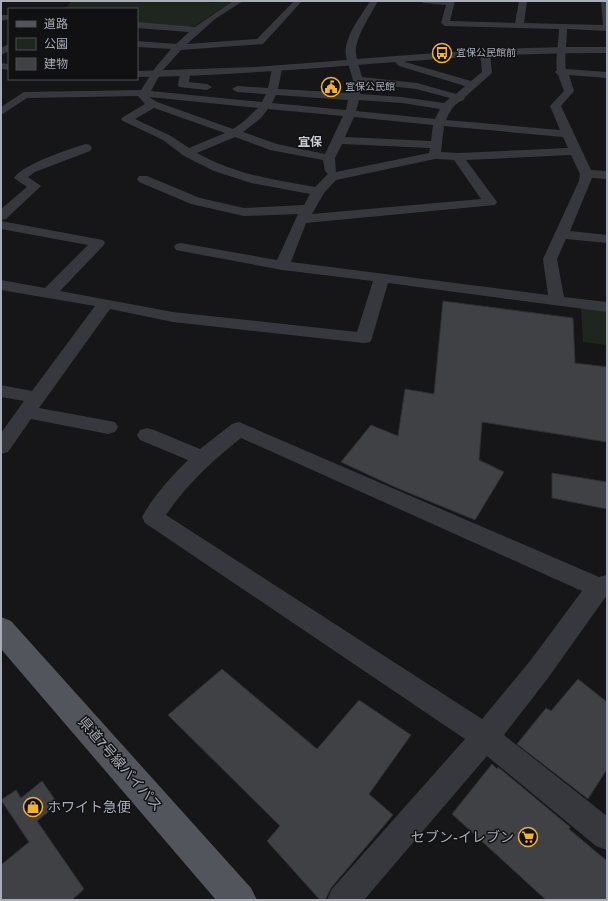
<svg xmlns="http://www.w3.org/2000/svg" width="608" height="901" font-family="Signika,'Noto Sans JP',sans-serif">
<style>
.green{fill:#1e261f}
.building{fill:#404145;stroke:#303034}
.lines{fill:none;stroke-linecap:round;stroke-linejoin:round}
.minor{fill:#37383d;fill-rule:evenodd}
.tertiary{fill:#37383d;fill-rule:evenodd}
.primary{fill:#53555c;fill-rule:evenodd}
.labels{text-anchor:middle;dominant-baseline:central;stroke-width:3;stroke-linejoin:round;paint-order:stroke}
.far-poi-label{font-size:10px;fill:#a8adb8;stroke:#111113;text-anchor:start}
.far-quarter-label{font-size:12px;font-weight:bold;fill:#c9ccd4;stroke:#111113}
.near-street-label{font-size:14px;fill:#a8adb8;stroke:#111113}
.near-poi-label{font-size:14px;fill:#a8adb8;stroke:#111113;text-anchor:start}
</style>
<rect width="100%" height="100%" fill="#161618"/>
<g class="green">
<path d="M72,1H204L211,3L233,1L195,26L187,27L137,24V9H64Z"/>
<path d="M581,307L607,311V345L583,342Z"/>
</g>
<g class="building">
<path d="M443,301L573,318L575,363L607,367V442L482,422L479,460L504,472L475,520L397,488L341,462L371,425L398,436L405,389L434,394Z"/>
<path d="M552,473L607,482V509L552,498Z"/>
<path d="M222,669L317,749L359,700L411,735L369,794L393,815L331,888L325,900H320L267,841L280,826L168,715Z"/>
<path d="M578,679L607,702V769L588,799L517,744L546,708L551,711Z"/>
<path d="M492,764L497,769L498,767L570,827L569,829L607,861V900H546L452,814Z"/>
<path d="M42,781L58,804L37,821L84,889L72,900H1V865L29,842L1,800L16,790L21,798Z"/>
</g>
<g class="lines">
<g class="minor">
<path d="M233,1H243L215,19L187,44L257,39L294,1H302L263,44L181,50L162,71L151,91L262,102L266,94L237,92L232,89L237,86L268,88L272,69L277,66L282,69L278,89L350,93L353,80L348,63L353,60L358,63L362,77L417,83L456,94L465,86L399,66L393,60L395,58H401L405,62L471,81L482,72L480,53L485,50L490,53L492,73L465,97L464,100C454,103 450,111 446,120L560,130L550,106L564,91L558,75L555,72L557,70C555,64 559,38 559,29L445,26L441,23L446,5L424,3L420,1H455L450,21L515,23L519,1H527L524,23L603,25L601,1H607V31L567,29C567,38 564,64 566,69L607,72V78L569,75L574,91L561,106L591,170L607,171V179L592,178L570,231L607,235V243L566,239L557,259L564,297L607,302V312L388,283L372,338L370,342L364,343L173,322L110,309L39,408L115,422L118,427L115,432L108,434L31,419L8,452L1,454V433L24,401L1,397V385L32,391L95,306L1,290V280L45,288L88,245L1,229V221L103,240L105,243L103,246L60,291L173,312L357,332L373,281L282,270L181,251L176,250L174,247L176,244L181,243L277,260L298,214L244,216L191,204L139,182L137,179L139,176H147L200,198L244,208L304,205L310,194L251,183L214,171L184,156L163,140L123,121L121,119L123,117L145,104L138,96L27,98L1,115V107L24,92L141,90L155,68L171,49L137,47V41L176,44L189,32L137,28V22L195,27ZM362,83L416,89L450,98L444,103L402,97L360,94ZM276,95L348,100L346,110L272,103ZM149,97L258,108L243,122L233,129L157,102ZM359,100L402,103L440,109L435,119L356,111ZM154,108L225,133L189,148L171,136L135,119ZM268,109L343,116L325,154L277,144L243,132L261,118ZM354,117L433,125L431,141L345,137ZM444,126L563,137L568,148L458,153L441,152ZM235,137L270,150L323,160L325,171L328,174L315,187C274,180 234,174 197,153ZM342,144L430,148L429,153L336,172L335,158ZM571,155L580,174L579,181L543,259L548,295L291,262L306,223L495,205L497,202L466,160ZM435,159L454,160L481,199L312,214L324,193L336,180Z"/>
<path d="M1,15H9V19L1,21Z"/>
<path d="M9,44V51L1,55V48Z"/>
<path d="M185,71L190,74L189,82L207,84L212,87L207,90L179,87L178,85L180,74Z"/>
<path d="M86,144L90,145L92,148L90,151L35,172L28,177L41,186L6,219L1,220V209L27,187L14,178C23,164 69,149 86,144Z"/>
<path d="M239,422L599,577L607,575V595L548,678L504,735L607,816V850L596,846L487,756L364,900H327L332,889L465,739L145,523L142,517C154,495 171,477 188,460L140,440L137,435L140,430L147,428L154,430L200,449L232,424ZM241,438L582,591L530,661L482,719L166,515C187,484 212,461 241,438Z"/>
</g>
<g class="tertiary">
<path d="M370,1H378C370,16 351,43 357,59C440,52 523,46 607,47V53C449,52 294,75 137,77V71L255,67L347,60C340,41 361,17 370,1Z"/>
<path d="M1,63L9,64V70L1,69Z"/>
</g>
<path class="primary" d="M1,617L11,621L251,888L257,900H216L1,649Z"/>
</g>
<defs>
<symbol id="bus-ring" viewBox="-11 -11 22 22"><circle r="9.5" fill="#111113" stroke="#f2b134" stroke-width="1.5"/><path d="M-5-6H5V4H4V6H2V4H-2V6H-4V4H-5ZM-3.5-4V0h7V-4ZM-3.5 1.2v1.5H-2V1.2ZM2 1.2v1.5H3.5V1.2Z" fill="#f2b134"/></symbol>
<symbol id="civic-ring" viewBox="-11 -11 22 22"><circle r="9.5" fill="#111113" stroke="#f2b134" stroke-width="1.5"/><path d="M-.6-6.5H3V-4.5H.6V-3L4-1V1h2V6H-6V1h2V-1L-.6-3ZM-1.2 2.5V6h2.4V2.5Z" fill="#f2b134"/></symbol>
<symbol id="shop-ring" viewBox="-11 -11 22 22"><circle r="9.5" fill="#111113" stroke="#f2b134" stroke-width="1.5"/><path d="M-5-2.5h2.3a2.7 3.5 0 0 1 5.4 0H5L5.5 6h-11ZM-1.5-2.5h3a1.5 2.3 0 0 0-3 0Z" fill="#f2b134"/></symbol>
<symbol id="supermarket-ring" viewBox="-11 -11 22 22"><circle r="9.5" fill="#111113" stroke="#f2b134" stroke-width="1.5"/><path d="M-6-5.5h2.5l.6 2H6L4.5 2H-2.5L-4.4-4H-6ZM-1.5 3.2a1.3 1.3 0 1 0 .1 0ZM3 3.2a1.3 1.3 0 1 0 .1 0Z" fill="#f2b134"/></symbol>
</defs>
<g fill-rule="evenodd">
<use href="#bus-ring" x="431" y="42" width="22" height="22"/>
<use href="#civic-ring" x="320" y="76" width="22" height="22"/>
<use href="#shop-ring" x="22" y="796" width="22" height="22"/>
<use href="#supermarket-ring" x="517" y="826" width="22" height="22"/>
</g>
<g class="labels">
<g class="far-poi-label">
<text x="456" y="53">宜保公民館前</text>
<text x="345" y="87">宜保公民館</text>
</g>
<g class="far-quarter-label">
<text x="310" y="142">宜保</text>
</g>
<g class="near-street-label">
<text transform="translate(120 764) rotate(49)">県道7号線バイパス</text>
</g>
<g class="near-poi-label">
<text x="47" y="807">ホワイト急便</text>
<text x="514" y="837" text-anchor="end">セブン-イレブン</text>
</g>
</g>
<rect width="608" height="901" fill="none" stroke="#a8adb8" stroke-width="4"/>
<rect x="8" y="8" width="130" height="72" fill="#111113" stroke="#4d4f55"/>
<rect x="16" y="21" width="20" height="6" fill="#53555c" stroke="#4d4f55"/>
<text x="44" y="28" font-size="12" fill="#a8adb8">道路</text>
<rect x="16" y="38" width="20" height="12" fill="#1e261f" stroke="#4d4f55"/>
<text x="44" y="48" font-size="12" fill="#a8adb8">公園</text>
<rect x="16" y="58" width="20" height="12" fill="#404145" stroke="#4d4f55"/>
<text x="44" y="68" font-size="12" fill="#a8adb8">建物</text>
</svg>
